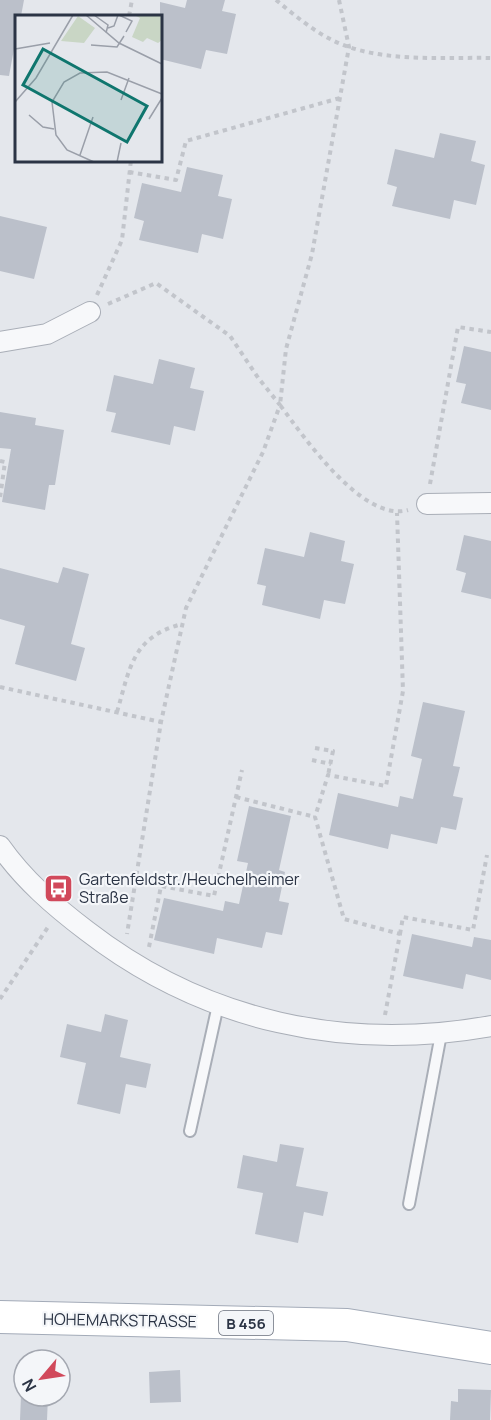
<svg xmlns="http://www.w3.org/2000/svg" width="491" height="1420" font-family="Manrope,sans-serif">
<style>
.building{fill:#bbc0ca}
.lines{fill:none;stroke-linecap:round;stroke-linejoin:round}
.lane-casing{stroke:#a9aeb7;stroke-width:14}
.street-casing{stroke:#a9aeb7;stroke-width:22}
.primary-casing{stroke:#a3abb8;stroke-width:34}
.path{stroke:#c2c5cb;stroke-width:4;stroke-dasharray:4.5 4.5;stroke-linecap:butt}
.lane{stroke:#f7f8fa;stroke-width:10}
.street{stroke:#f7f8fa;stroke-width:20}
.primary{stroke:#fff;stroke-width:32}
.labels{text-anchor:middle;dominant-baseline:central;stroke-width:4.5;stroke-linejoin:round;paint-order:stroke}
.shield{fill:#f4f6f9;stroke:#676e7b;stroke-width:1.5}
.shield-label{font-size:15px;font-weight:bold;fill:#2b3445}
.poi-label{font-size:16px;fill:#2b3445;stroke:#f4f6f9;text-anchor:start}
.street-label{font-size:16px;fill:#2b3445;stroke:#f4f6f9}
.inset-road{fill:none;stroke:#9a9fa9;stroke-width:1.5}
.view{fill:#0f766e;fill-opacity:0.15;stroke:#0f766e;stroke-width:3}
.inset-edge{fill:none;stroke:#2b3445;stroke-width:3}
</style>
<rect width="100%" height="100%" fill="#e4e7ec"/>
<g class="building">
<path d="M0,0H24L21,16H16V38L9,76L0,75Z"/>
<path d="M187,0H225L222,11L236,14L227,54L206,50L201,69L160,59V2L185,8Z"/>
<path d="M440,133L476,141L471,161L485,165L476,205L454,200L450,219L392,206L397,187L387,184L395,149L434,158Z"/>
<path d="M187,167L223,175L218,196L232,199L223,239L202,234L198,253L139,240L144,221L134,218L142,183L181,192Z"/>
<path d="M0,216L47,227L34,279L0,271Z"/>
<path d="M464,346L491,352V410L461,403L466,384L456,382Z"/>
<path d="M159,359L195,368L190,388L204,391L195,431L174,426L170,445L111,432L116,413L106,411L114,375L153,384Z"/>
<path d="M0,412L36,418L35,425L64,430L55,485H49L45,510L2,502L11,449L0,448Z"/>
<path d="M310,532L345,541L341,561L354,564L345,604L324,600L320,619L262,605L266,586L257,584L265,548L304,557Z"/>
<path d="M464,535L491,541V599L461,592L466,573L456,570Z"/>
<path d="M63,567L89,574L71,644L85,648L76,681L15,664L25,626L0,619V568L58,583Z"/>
<path d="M423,702L465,711L453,766L460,767L453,796L463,798L456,830L441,827L437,844L391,834L388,849L329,835L338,793L398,807L400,796L413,799L422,759L411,756Z"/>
<path d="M249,806L291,816L279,870L285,872L279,901L289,903L282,935L266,932L262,948L217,938L214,954L154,940L164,898L223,911L225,901L239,904L248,863L237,861Z"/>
<path d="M412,934L472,947L474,937L491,940V980L466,974L463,989L403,976Z"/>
<path d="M105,1014L128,1020L120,1057L151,1064L146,1088L126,1084L120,1114L77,1104L86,1063L60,1057L67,1024L101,1032Z"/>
<path d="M280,1144L304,1148L296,1186L328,1192L323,1216L304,1212L298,1243L255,1234L263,1193L237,1188L243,1155L277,1162Z"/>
<path d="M180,1370L181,1402L150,1403L149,1372Z"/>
<path d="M458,1389L491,1390L490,1420H450L451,1401L458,1402Z"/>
<path d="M21,1396H48L47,1420H20Z"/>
</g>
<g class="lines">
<defs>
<g id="lane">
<path d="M190,1131L218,1005"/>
<path d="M409,1204L441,1034"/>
</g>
<g id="street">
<path d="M0,342L47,334L90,312"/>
<path d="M427,504L491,503"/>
<path d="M0,846C24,880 54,906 87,931C205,1022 346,1052 491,1026"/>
</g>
<path id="primary" d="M0,1317L347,1325L491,1348"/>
</defs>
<use href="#lane" class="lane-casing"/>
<use href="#street" class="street-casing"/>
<use href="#primary" class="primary-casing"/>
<g class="path">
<path d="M276,0C298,18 321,38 349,47C393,62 445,57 491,58"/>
<path d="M339,0L349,47L312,254L286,349L280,405C304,437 363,523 408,510"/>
<path d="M129,16L132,0"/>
<path d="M129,172L176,180L186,141L340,98"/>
<path d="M97,295L122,240L131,160"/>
<path d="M108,304L156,283L230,336L259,379L280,405L263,452L186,608L161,722L127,934"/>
<path d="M0,461L5,462L0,498"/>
<path d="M430,484L458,327L491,332"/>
<path d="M0,687L161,722"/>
<path d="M117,712C130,668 132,637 182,624"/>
<path d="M315,748L333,751L328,775"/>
<path d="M312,760L331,764"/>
<path d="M236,797L315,817"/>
<path d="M400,934L403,917L473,930L487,855"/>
<path d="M149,947L161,886L214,896L242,770"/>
<path d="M0,999L48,927"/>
<path d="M385,1015L400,934L344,919L315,817L328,775L386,786L403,691L397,513"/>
</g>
<use href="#lane" class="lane"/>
<use href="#street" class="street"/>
<use href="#primary" class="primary"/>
</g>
<defs>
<symbol id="bus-square" viewBox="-11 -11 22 22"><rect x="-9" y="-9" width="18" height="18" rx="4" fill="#d1495b" stroke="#f4f6f9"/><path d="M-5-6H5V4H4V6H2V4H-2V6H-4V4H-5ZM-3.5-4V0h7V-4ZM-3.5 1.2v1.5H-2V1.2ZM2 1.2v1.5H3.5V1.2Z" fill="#fff"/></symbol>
</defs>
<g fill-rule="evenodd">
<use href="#bus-square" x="42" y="872" width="33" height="33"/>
</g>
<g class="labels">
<rect class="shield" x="219" y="1311" width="54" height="24" rx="4.5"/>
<g class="shield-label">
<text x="246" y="1323">B 456</text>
</g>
<g class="poi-label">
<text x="79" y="879">Gartenfeldstr./Heuchelheimer<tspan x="79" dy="18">Straße</tspan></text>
</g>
<g class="street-label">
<text transform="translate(120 1320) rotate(1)">HOHEMARKSTRASSE</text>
</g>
</g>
<g transform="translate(15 15)">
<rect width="147" height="147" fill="#e4e7ec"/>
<path d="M119,0H147V25L143,28L132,23L128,27L117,22L125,3ZM63,1L80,13L69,28L46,26Z" fill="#c9d6c5"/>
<path class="inset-road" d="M71,0L104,28L147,49M79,0L93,10L91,18M104,0L117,6L111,17M93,13L99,11L103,0M76,30L102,32L109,21M0,34L35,28M106,85L114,63M0,87L21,63L58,0M14,100L28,112L39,114M134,104L147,83M65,140L78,102M79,147L52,135L41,120L37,87L49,67L65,58L92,57L147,79M102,147L106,128"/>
<path class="view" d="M28,34L132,91L112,127L8,70Z"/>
<rect width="147" height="147" class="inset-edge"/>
</g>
<g transform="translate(42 1378) rotate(241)"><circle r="28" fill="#f4f6f9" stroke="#a4a8b1" stroke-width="1.5"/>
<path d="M0-4.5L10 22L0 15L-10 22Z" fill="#d1495b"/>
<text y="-9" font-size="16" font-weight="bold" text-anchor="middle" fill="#2b3445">N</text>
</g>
</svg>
